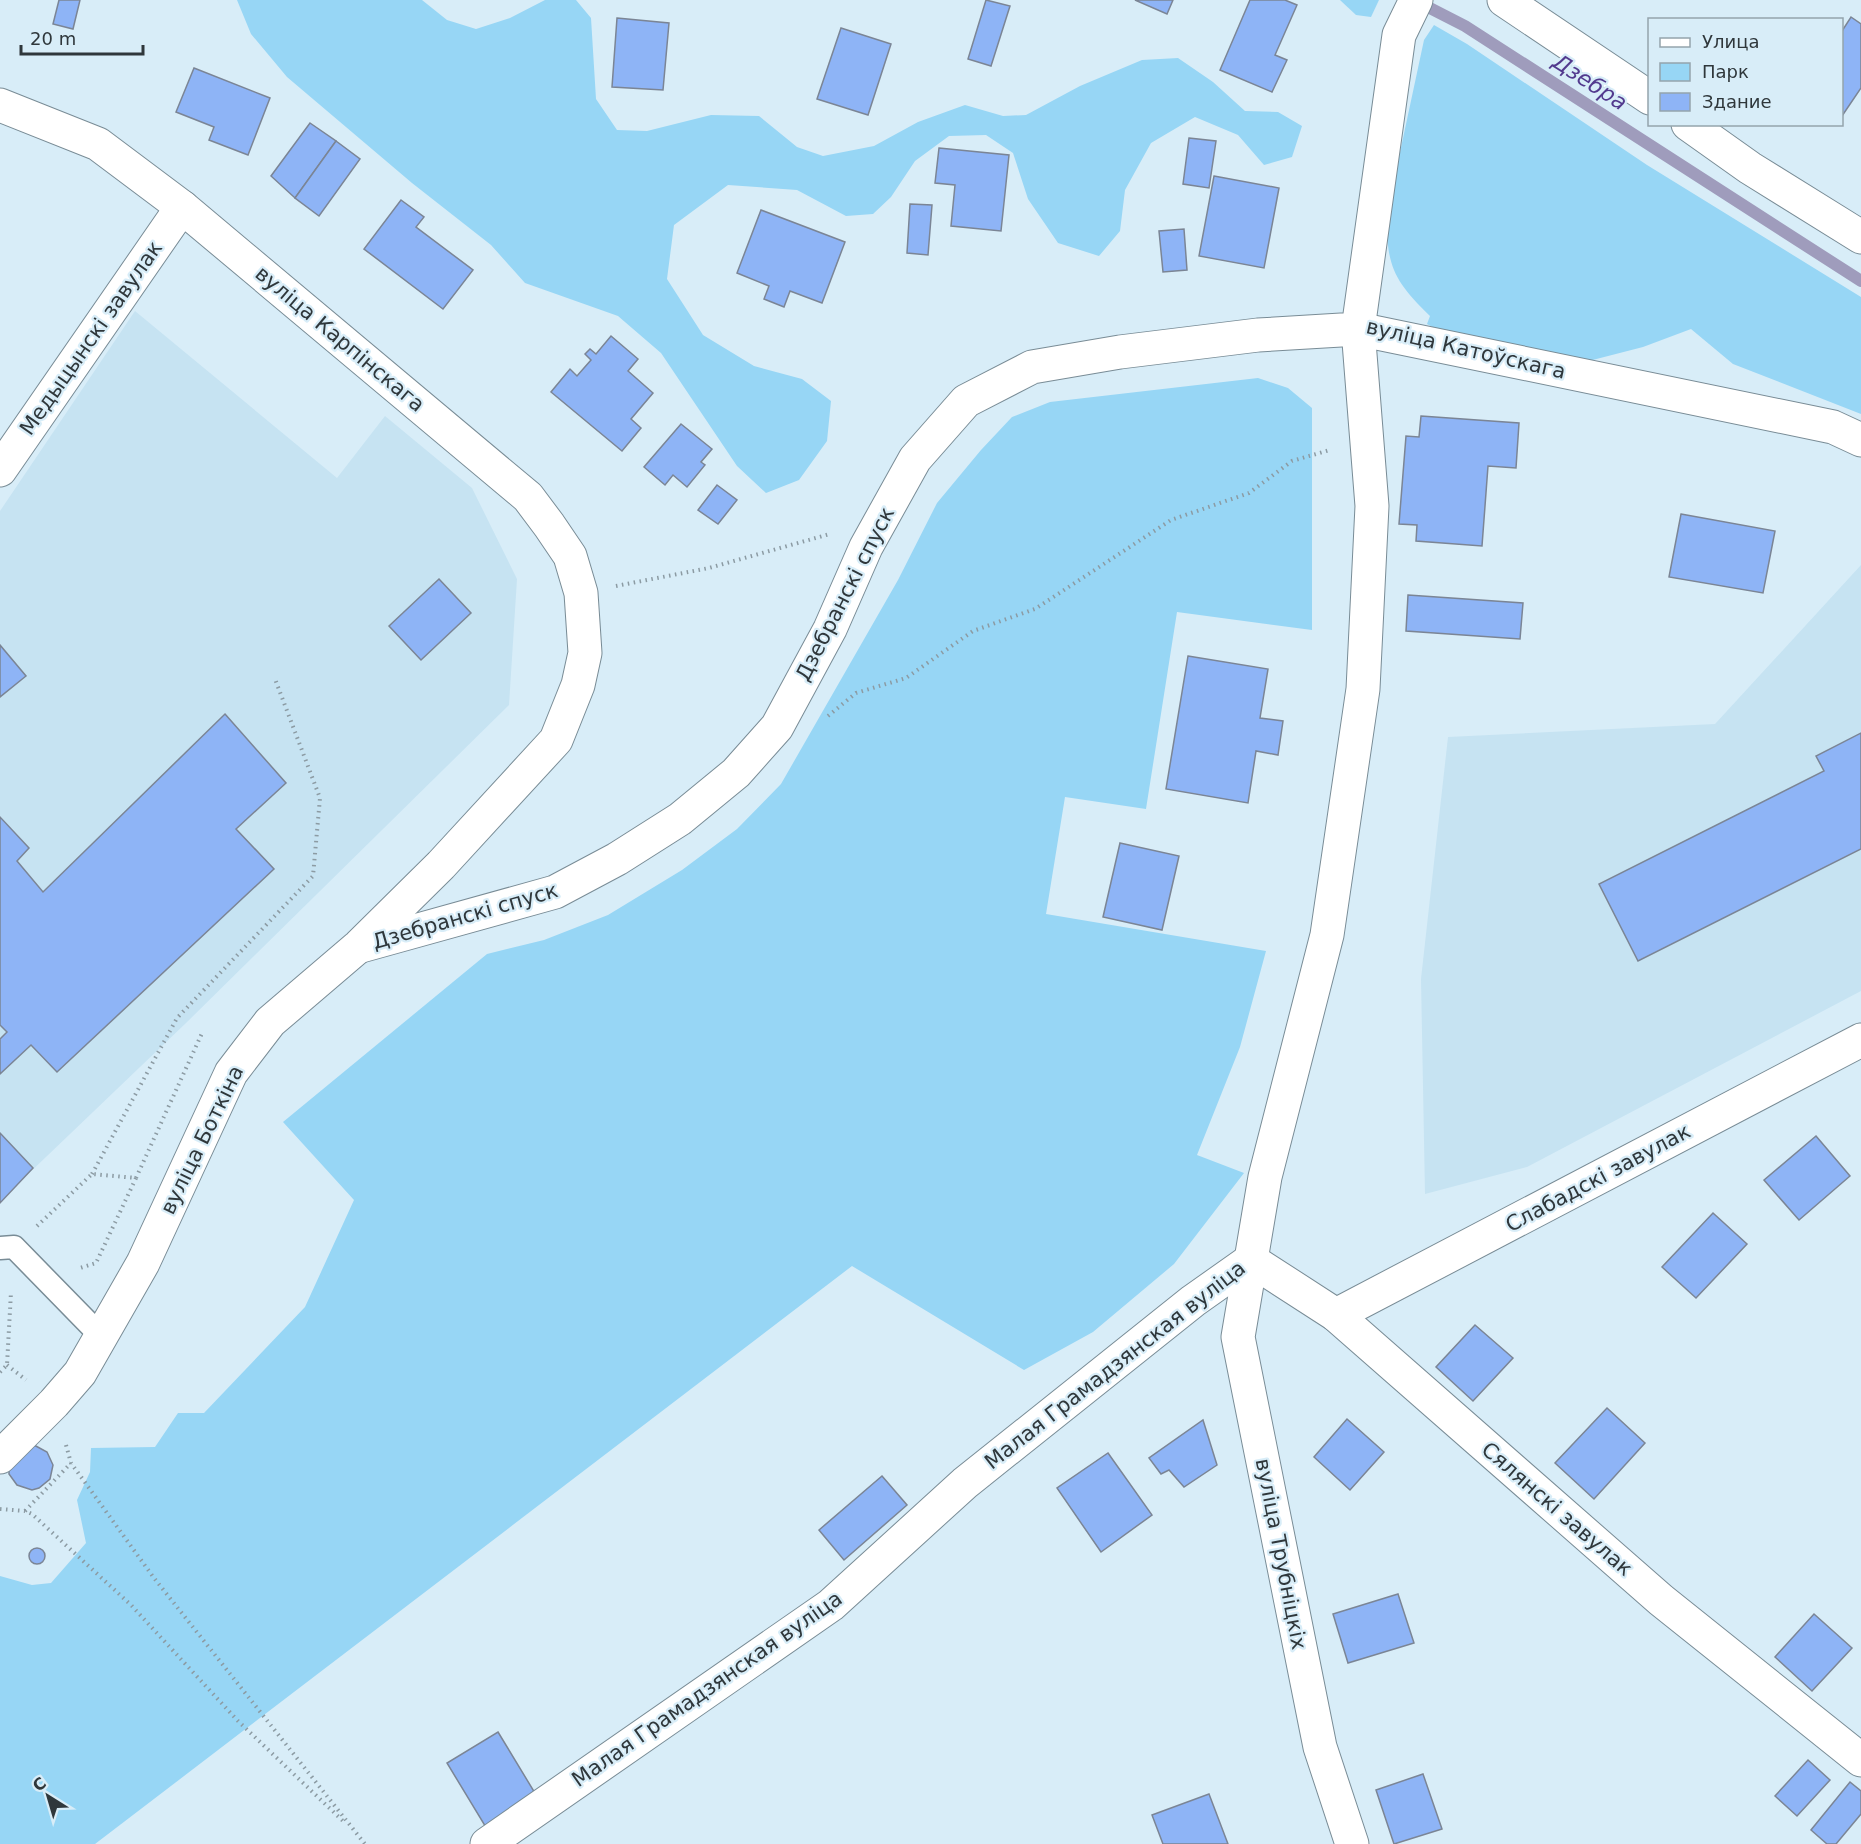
<svg xmlns="http://www.w3.org/2000/svg" width="1861" height="1844" font-family="'DejaVu Sans',sans-serif">
<style>
.built{fill:#c6e3f2}
.green{fill:#97d6f5}
.lines{fill:none;stroke-linecap:round;stroke-linejoin:round}
.stream{stroke:#9f9cbc;stroke-width:12}
.building{fill:#8eb4f6;stroke:#7b8595;stroke-width:1.5}
.service-casing{stroke:#798c96;stroke-width:25}
.minor-casing{stroke:#798c96;stroke-width:35}
.tertiary-casing{stroke:#798c96;stroke-width:35}
.path{stroke:#8c9ba3;stroke-width:4;stroke-dasharray:1.5 4.5;stroke-linecap:butt}
.service{stroke:#fff;stroke-width:22}
.minor{stroke:#fff;stroke-width:33}
.tertiary{stroke:#fff;stroke-width:33}
.labels{text-anchor:middle;dominant-baseline:central;stroke-width:4.5;stroke-linejoin:round;paint-order:stroke}
.street-label{font-size:21px;fill:#2f373b;stroke:#d8edf8}
.water-label{font-size:22px;font-style:italic;fill:#523a8e;stroke:#d8edf8}
</style>
<rect width="100%" height="100%" fill="#d8edf8"/>
<g class="built">
<path d="M135,311L337,478L385,416L472,488L517,579L509,705L186,1023L0,1201V511Z"/>
<path d="M1861,565V991L1527,1167L1425,1194L1421,979L1448,737L1715,724Z"/>
</g>
<g class="green">
<path d="M237,0H422L447,20L476,29L510,18L545,0H576L591,18L596,99L617,130L647,131L711,115L759,116L797,147L823,156L874,146L918,122L965,105L1003,116L1026,115L1080,86L1142,60L1178,58L1213,82L1245,111L1278,112L1302,126L1292,157L1264,165L1238,135L1195,117L1151,143L1125,190L1120,231L1099,256L1058,243L1028,199L1013,153L986,135L949,136L915,161L891,197L873,214L846,216L797,190L728,185L674,225L667,279L703,335L754,366L802,379L831,401L827,441L799,480L766,493L737,466L661,353L618,316L525,283L491,245L412,183L287,77L251,34Z"/>
<path d="M1340,0H1379L1371,17L1356,15Z"/>
<path d="M1434,25L1467,44L1647,165L1861,297V414L1733,364L1691,329L1643,347L1577,364L1451,337L1427,324L1430,316C1393,280 1386,265 1387,213L1424,40Z"/>
<path d="M1258,378L1288,388L1312,408V630L1177,612L1146,809L1065,797L1046,914L1266,951L1240,1047L1197,1155L1244,1173L1174,1264L1093,1332L1024,1370L852,1266L95,1844H0V1576L32,1585L51,1583L86,1543L77,1500L90,1472L91,1448L155,1447L178,1413H204L305,1307L354,1200L283,1122L487,954L544,940L608,915L682,870L737,829L781,784L898,580L937,503L981,450L1012,417L1050,402Z"/>
</g>
<g class="lines">
<path class="stream" d="M1416,1L1465,26L1861,281"/>
</g>
<g class="building">
<path d="M59,0H80L73,29L53,24Z"/>
<path d="M986,0L1010,6L991,66L968,59Z"/>
<path d="M1135,0H1173L1167,14Z"/>
<path d="M1250,0H1285L1297,5L1275,55L1287,60L1272,92L1220,70Z"/>
<path d="M1851,17L1861,24V88L1842,116V31Z"/>
<path d="M617,18L669,23L663,90L612,87Z"/>
<path d="M841,28L891,44L868,115L817,99Z"/>
<path d="M194,68L270,98L248,155L209,140L214,127L176,112Z"/>
<path d="M310,123L336,141L295,198L271,176Z"/>
<path d="M1189,138L1216,141L1209,188L1183,184Z"/>
<path d="M336,141L360,159L319,216L295,198Z"/>
<path d="M939,148L1009,155L1001,231L951,226L955,185L935,183Z"/>
<path d="M1214,176L1279,188L1264,268L1199,256Z"/>
<path d="M401,200L424,217L416,227L473,270L443,309L364,249Z"/>
<path d="M910,204L932,205L928,255L907,253Z"/>
<path d="M761,210L845,242L822,303L790,291L784,307L764,299L769,286L737,273Z"/>
<path d="M1184,229L1187,270L1163,272L1159,231Z"/>
<path d="M611,336L638,359L628,371L653,393L631,419L641,428L622,451L551,392L570,369L577,376L591,360L585,354L590,349L596,354Z"/>
<path d="M1421,416L1519,423L1516,468L1488,466L1482,546L1416,541L1417,525L1399,524L1406,436L1419,437Z"/>
<path d="M681,424L712,449L701,462L705,465L687,487L673,475L665,485L644,467Z"/>
<path d="M717,485L737,500L718,524L698,510Z"/>
<path d="M1681,514L1775,531L1763,593L1669,577Z"/>
<path d="M439,579L471,613L421,660L389,626Z"/>
<path d="M1408,595L1523,603L1520,639L1406,631Z"/>
<path d="M0,645L26,676L0,697Z"/>
<path d="M1188,656L1268,669L1260,718L1283,721L1278,755L1256,751L1248,803L1166,789Z"/>
<path d="M225,714L286,783L236,829L274,869L57,1072L31,1045L0,1074V1039L7,1032L0,1025V817L29,848L17,861L43,892Z"/>
<path d="M1861,733V849L1638,961L1599,884L1824,771L1816,756Z"/>
<path d="M1120,843L1179,856L1162,930L1103,917Z"/>
<path d="M0,1133L33,1168L0,1203Z"/>
<path d="M1816,1136L1850,1176L1799,1220L1764,1180Z"/>
<path d="M1713,1213L1747,1244L1696,1298L1662,1267Z"/>
<path d="M1475,1325L1513,1358L1473,1401L1436,1367Z"/>
<path d="M1607,1408L1645,1443L1594,1499L1555,1463Z"/>
<path d="M1347,1419L1384,1452L1350,1490L1314,1457Z"/>
<path d="M1203,1420L1217,1465L1184,1487L1169,1470L1161,1474L1149,1458Z"/>
<path d="M34,1445L47,1452L53,1465L50,1479L39,1488L32,1490L17,1485L9,1474V1466Z"/>
<path d="M1108,1453L1152,1515L1101,1552L1057,1488Z"/>
<path d="M882,1476L907,1505L844,1560L819,1530Z"/>
<circle cx="37" cy="1556" r="8"/>
<path d="M1398,1594L1414,1643L1348,1663L1333,1614Z"/>
<path d="M1814,1614L1852,1648L1812,1691L1775,1657Z"/>
<path d="M498,1732L541,1803L490,1834L447,1763Z"/>
<path d="M1808,1760L1830,1780L1797,1816L1775,1796Z"/>
<path d="M1423,1774L1442,1829L1394,1844L1376,1790Z"/>
<path d="M1850,1782L1861,1791V1814L1836,1844H1827L1811,1830Z"/>
<path d="M1209,1794L1228,1844H1163L1152,1815Z"/>
</g>
<g class="lines">
<defs>
<path id="service" d="M0,1248L14,1247L101,1336"/>
<g id="minor">
<path d="M1504,0L1650,98"/>
<path d="M1688,124L1750,168L1861,237"/>
<path d="M0,470L182,207"/>
<path d="M1251,1260L1336,1315L1661,1600L1861,1760"/>
<path d="M1336,1315L1861,1040"/>
<path d="M487,1844L831,1605L965,1483L1193,1301L1251,1260"/>
<path d="M1352,1844L1320,1747L1238,1337L1265,1177L1327,935L1363,689L1372,506L1358,329L1833,427L1861,440"/>
</g>
<g id="tertiary">
<path d="M0,105L98,144L182,207L528,497L549,525L570,556L581,593L585,653L578,685L556,740L441,865L359,946L270,1022L231,1073L143,1263L80,1373L54,1403L0,1457"/>
<path d="M361,946L555,892L617,859L680,819L736,773L777,727L830,629L866,547L915,459L966,401L1032,367L1120,352L1258,335L1358,329L1399,35L1416,0"/>
</g>
</defs>
<use href="#service" class="service-casing"/>
<use href="#minor" class="minor-casing"/>
<use href="#tertiary" class="tertiary-casing"/>
<g class="path">
<path d="M616,586L709,568L830,534"/>
<path d="M828,716L856,693L906,678L973,631L1035,609L1171,520L1249,493L1292,461L1330,450"/>
<path d="M92,1174L177,1018L313,876L320,798L275,679"/>
<path d="M136,1178L203,1031"/>
<path d="M37,1226L92,1174L136,1178L96,1263L80,1268"/>
<path d="M7,1365L26,1380"/>
<path d="M0,1372L7,1365L11,1292"/>
<path d="M66,1445L71,1463L154,1578L365,1844"/>
<path d="M0,1509L25,1511L32,1514L131,1605L238,1721L343,1821"/>
<path d="M25,1511L71,1463"/>
</g>
<use href="#service" class="service"/>
<use href="#minor" class="minor"/>
<use href="#tertiary" class="tertiary"/>
</g>
<g class="labels">
<g class="street-label">
<text transform="translate(91 338) rotate(-55)">Медыцынскі завулак</text>
<text transform="translate(340 339) rotate(40)">вуліца Карпінскага</text>
<text transform="translate(1466 349) rotate(13)">вуліца Катоўскага</text>
<text transform="translate(845 594) rotate(-63)">Дзебранскі спуск</text>
<text transform="translate(465 916) rotate(-16)">Дзебранскі спуск</text>
<text transform="translate(202 1140) rotate(-64)">вуліца Боткіна</text>
<text transform="translate(1598 1178) rotate(-28)">Слабадскі завулак</text>
<text transform="translate(1115 1365) rotate(-38)">Малая Грамадзянская вуліца</text>
<text transform="translate(1557 1509) rotate(41)">Сялянскі завулак</text>
<text transform="translate(1281 1554) rotate(79)">вуліца Трубніцкіх</text>
<text transform="translate(707 1689) rotate(-35)">Малая Грамадзянская вуліца</text>
</g>
<g class="water-label">
<text transform="translate(1590 82) rotate(33)">Дзебра</text>
</g>
</g>
<rect x="1648" y="18" width="195" height="108" fill="#d8edf8" stroke="#94a4ac" stroke-width="1.5"/>
<rect x="1660" y="38" width="30" height="9" fill="#ffffff" stroke="#94a4ac" stroke-width="1.5"/>
<text x="1702" y="48" font-size="18" fill="#2f373b">Улица</text>
<rect x="1660" y="63" width="30" height="18" fill="#97d6f5" stroke="#94a4ac" stroke-width="1.5"/>
<text x="1702" y="78" font-size="18" fill="#2f373b">Парк</text>
<rect x="1660" y="93" width="30" height="18" fill="#8eb4f6" stroke="#94a4ac" stroke-width="1.5"/>
<text x="1702" y="108" font-size="18" fill="#2f373b">Здание</text>
<g transform="translate(48 1796) rotate(323)" stroke="#d8edf8" stroke-width="4.5" paint-order="stroke">
<path d="M0-4.5L10 22L0 15L-10 22Z" fill="#2f373b"/>
<text y="-9" font-size="16" font-weight="bold" text-anchor="middle" fill="#2f373b">С</text>
</g>
<path d="M21 45v9h122v-9" fill="none" stroke="#2f373b" stroke-width="3"/>
<text x="30" y="45" font-size="18" fill="#2f373b" stroke="#d8edf8" stroke-width="4.5" paint-order="stroke">20 m</text>
</svg>
